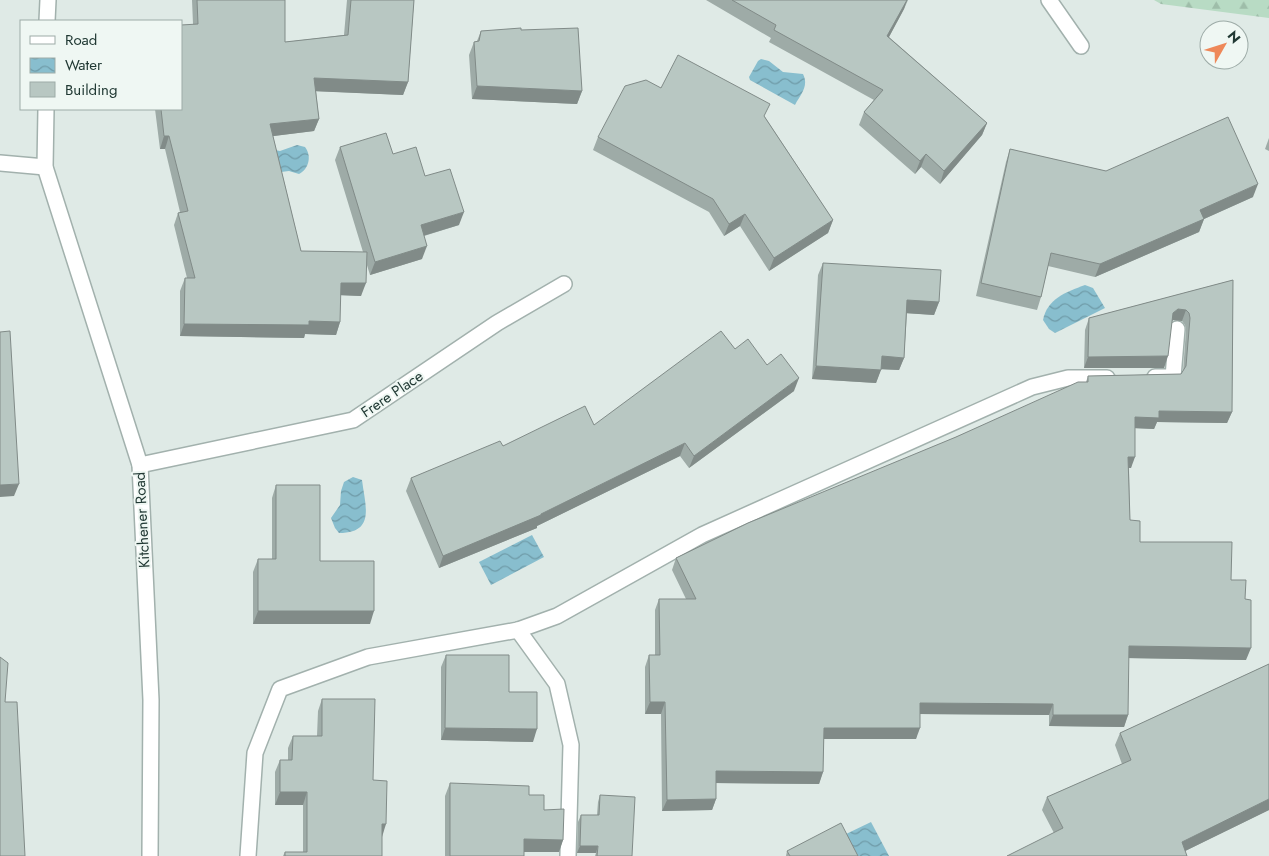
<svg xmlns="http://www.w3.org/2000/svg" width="1269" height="856" font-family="Jost,sans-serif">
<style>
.forest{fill:url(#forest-firs)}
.water{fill:url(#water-waves)}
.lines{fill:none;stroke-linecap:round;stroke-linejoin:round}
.lane-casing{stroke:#a2b1ad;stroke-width:18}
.street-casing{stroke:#a2b1ad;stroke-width:18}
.lane{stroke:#fff;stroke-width:15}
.street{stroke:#fff;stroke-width:15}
.wall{fill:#9eaba7}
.shaded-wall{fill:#818b88}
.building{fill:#b8c7c2;stroke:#818b88}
.labels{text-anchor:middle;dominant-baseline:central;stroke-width:4;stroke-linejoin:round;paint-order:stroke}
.street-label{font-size:15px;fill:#213934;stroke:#eff7f3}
</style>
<defs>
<pattern id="forest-firs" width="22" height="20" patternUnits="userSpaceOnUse" patternTransform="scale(1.25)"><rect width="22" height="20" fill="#b8dbc4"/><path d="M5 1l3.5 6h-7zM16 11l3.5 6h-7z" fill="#9ebda9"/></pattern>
<pattern id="water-waves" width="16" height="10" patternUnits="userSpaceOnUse" patternTransform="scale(1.25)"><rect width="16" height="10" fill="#88bece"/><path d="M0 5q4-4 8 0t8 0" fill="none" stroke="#6f9ba8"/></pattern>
</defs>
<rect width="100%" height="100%" fill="#dfeae6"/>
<path class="forest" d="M1154,0H1269V18L1161,4Z"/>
<g class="water">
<path d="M761,59L769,61L783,72L803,74C809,86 801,94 795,105L750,80L749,77L758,61Z"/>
<path d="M297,145L305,147C312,156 309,169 299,174L289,171L281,172L275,150L280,151Z"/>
<path d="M1085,285L1093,288L1105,308L1055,333L1049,329L1043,320C1047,299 1066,292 1085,285Z"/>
<path d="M353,477L362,480C365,505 376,533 339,533L335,528L331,518L340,505L341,491L344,482Z"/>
<path d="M532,535L544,557L491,585L479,562Z"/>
<path d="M871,822L889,856H854L844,835Z"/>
</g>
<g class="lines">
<defs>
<g id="lane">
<path d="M1155,377H1173L1177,329"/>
<path d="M518,630L557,684L571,745L568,856"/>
<path d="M248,856L255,753L280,689L368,657L518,630L557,616L702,535L1032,387L1068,378H1107"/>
</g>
<g id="street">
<path d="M1049,0L1081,46"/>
<path d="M47,21L48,0"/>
<path d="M46,109L45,167L140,465L151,700L150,856"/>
<path d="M0,163L45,167"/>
<path d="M140,465L353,420L497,323L564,284"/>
</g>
</defs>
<use href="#lane" class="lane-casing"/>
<use href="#street" class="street-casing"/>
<use href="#lane" class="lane"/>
<use href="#street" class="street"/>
</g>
<g class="wall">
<path d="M192,0H285V42L344,35L347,0H414L408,82L403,95L316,91L319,119L314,131L273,136L301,251L363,252L335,160L340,147L393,154L425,176L459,225L424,236L422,259L370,275L366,262L361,296L340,295V322L336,335L305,334L304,338L180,336V291L185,278H187L174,225L178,213L180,212L165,149H160L155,109H181L193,24Z"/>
<path d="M706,0H908L904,9L889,37L987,123L982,135L940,184L921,167L915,174L859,125L864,112L874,100L769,42L771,38Z"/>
<path d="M521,30L582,91L577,104L472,99L469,55L474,42L477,41L481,31Z"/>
<path d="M661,88L765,117L833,220L828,233L769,271L740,226L724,236L709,212L593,150L598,137Z"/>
<path d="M1269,138V151L1265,149Z"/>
<path d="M1010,149L1106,171L1253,197L1204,219L1199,232L1095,277L1048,266L1041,297L1037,310L976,296L1006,162Z"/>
<path d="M823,263L939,302L934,315L907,313L904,358L899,370L881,369L876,383L812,379L818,275Z"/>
<path d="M1233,280L1232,412L1227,423L1157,422L1154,429L1135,428L1131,468H1129L1130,520L1140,542L1231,580L1245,599L1246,660L1128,658V715L1124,727L1049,726V715L920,714L916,739H824L823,772L819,784L716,783V799L712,810L662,811L661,714H645V667L649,655H655V610L659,599H686L672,570L676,558L956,437L1086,382L1088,376L1181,374L1183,372L1186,330L1185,325L1182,321L1173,320L1172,321L1164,368H1084L1085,330L1089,318Z"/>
<path d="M767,365L794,391L689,468L680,456L537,526V528L439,568L406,491L411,478L503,446L594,425Z"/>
<path d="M276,485L320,561L370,624H253V572L258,559H272V498Z"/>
<path d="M446,655L509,692L533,742L441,740V667Z"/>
<path d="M1269,664V810L1185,851L1054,833L1042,810L1047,797L1122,764L1115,745L1120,733Z"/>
<path d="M322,699L373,780L382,837V856H283L285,852H303V805H275V772L280,760H288V748L293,736H317L318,711Z"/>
<path d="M450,783L529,795L544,810L563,840L559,852H524V856H445V796Z"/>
<path d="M600,795L632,856H595L596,853H577L578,822L581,815H597L598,802Z"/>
<path d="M787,851L858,856H786Z"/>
</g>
<g class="shaded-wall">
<path d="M907,0L904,9L883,48L887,36Z"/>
<path d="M314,78L408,82L403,95L310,91Z"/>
<path d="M477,86L582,91L577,104L472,99Z"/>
<path d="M319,119L314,131L266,137L270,124Z"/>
<path d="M987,123L982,135L940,184L944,171Z"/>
<path d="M164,136H169L165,149H160Z"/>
<path d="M926,154L921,167L915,174L920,161Z"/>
<path d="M1258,184L1253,197L1195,223L1200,210Z"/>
<path d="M464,212L459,225L416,238L421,225Z"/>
<path d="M745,214L740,226L724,236L729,224Z"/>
<path d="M1204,219L1199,232L1095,277L1100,264Z"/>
<path d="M833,220L828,233L769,271L774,258Z"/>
<path d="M427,246L422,259L370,275L375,262Z"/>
<path d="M341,283H366L361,296L336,295Z"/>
<path d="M907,300L939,302L934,315L903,313Z"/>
<path d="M1178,309L1186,310L1182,321L1173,320L1169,324L1173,313Z"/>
<path d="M309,321L340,322L336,335L305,334L304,338L180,336L184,324Z"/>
<path d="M882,356L904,358L899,370L877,369Z"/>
<path d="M1168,356L1164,368H1084L1088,357Z"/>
<path d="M816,366L881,370L876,383L812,379Z"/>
<path d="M799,378L794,391L689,468L694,456Z"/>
<path d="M1159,411L1232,412L1227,423L1157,422L1154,429L1131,428L1135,417Z"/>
<path d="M685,443L680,456L537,526V528L439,568L443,556L541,514Z"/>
<path d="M1128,457H1135L1131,468H1124Z"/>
<path d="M19,484L14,496L0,497V485Z"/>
<path d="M258,611H374L370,624H253Z"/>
<path d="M1129,646L1251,648L1246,660L1124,658Z"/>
<path d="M650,702H665L661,714H645Z"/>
<path d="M920,703L1053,704L1049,715L916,714Z"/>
<path d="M1053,715H1128L1124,727L1049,726Z"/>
<path d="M445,728L537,729L533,742L441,740Z"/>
<path d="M824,728H920L916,739H820Z"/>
<path d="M716,771L823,772L819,784L712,783Z"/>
<path d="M280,792H307L303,805H275Z"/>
<path d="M716,799L712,810L662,811L667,800Z"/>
<path d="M1269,799V810L1177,855L1182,842Z"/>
<path d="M382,824H386L382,837Z"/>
<path d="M524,839L563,840L559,852H519Z"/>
<path d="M580,846H598L596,853H577Z"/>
</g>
<g class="building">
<path d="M197,0H285V42L348,35L351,0H414L408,82L314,78L319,119L270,124L301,251L367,252L366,283H341L340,322L309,321V325L184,324L185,278H195L178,213L188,211L169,136H164L161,109H181V25L198,24Z"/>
<path d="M732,0H907L887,36L987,123L944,171L926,154L920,161L864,112L883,90L774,30L776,25Z"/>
<path d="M521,28V30L578,28L582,91L477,86L474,42L479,41L481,31Z"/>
<path d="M678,55L770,104L764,116L833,220L774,258L745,214L729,224L713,199L598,137L625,86L646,80L661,88Z"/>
<path d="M1228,117L1258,184L1200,210L1204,219L1100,264L1051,253L1041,297L981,283L1010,149L1106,171Z"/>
<path d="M386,133L393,154L416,147L425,176L450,169L464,212L421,225L427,246L375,262L340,147Z"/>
<path d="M823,263L941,270L939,302L907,300L904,358L882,356L881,370L816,366Z"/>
<path d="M1233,280L1232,412L1159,411V418L1135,417V457H1128L1130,520L1140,521V542H1232L1231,580H1246L1245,599L1251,600V648L1129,646L1128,715H1053V704L920,703V728H824L823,772L716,771V799L667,800L665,702H650L649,655H660L659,599H696L676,558L748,523L956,437L1078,382H1088V376L1181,374L1186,366L1190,318L1189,313L1186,310L1178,309L1173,313L1168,356L1088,357L1089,318Z"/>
<path d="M10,331L19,484L0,485V332Z"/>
<path d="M721,331L735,349L748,339L767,365L781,354L799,378L694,456L685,443L541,514V515L443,556L411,478L500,441L503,446L585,406L594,425Z"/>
<path d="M276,485H320V561H374V611H258V559H276Z"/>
<path d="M446,655H509V692H537V729L445,728Z"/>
<path d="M0,657L8,663L5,702H17L25,856H0Z"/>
<path d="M1269,664V799L1182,842L1187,856H1007L1063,828L1047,797L1131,760L1120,733Z"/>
<path d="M322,699H375L373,780L387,781L386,824H382V856H285V852H307V792H280V760H292L293,736H322Z"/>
<path d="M450,783L529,786V795H544V810L564,809L563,840L524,839V856H450Z"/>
<path d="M600,795L635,797L632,856H597L598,846H580L581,815H599Z"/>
<path d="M841,823L858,856H790L787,851Z"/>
</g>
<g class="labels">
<g class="street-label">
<text transform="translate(392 394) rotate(-34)">Frere Place</text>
<text transform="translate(142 520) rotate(-93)">Kitchener Road</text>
</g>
</g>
<rect x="20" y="20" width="162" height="90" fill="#eff7f3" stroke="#9daba7"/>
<rect x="30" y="36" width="25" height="8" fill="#ffffff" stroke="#9daba7"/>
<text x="65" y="45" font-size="15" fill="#213934">Road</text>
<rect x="30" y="58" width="25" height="15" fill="url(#water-waves)" stroke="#9daba7"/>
<text x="65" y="70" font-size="15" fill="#213934">Water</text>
<rect x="30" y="82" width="25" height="15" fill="#b8c7c2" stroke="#9daba7"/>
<text x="65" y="95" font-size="15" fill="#213934">Building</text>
<g transform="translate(1224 45) rotate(51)"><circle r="24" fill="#eff7f3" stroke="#9daba7"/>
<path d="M0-4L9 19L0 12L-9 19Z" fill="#ee8859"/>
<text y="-8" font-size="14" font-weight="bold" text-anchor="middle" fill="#213934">N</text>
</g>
</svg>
